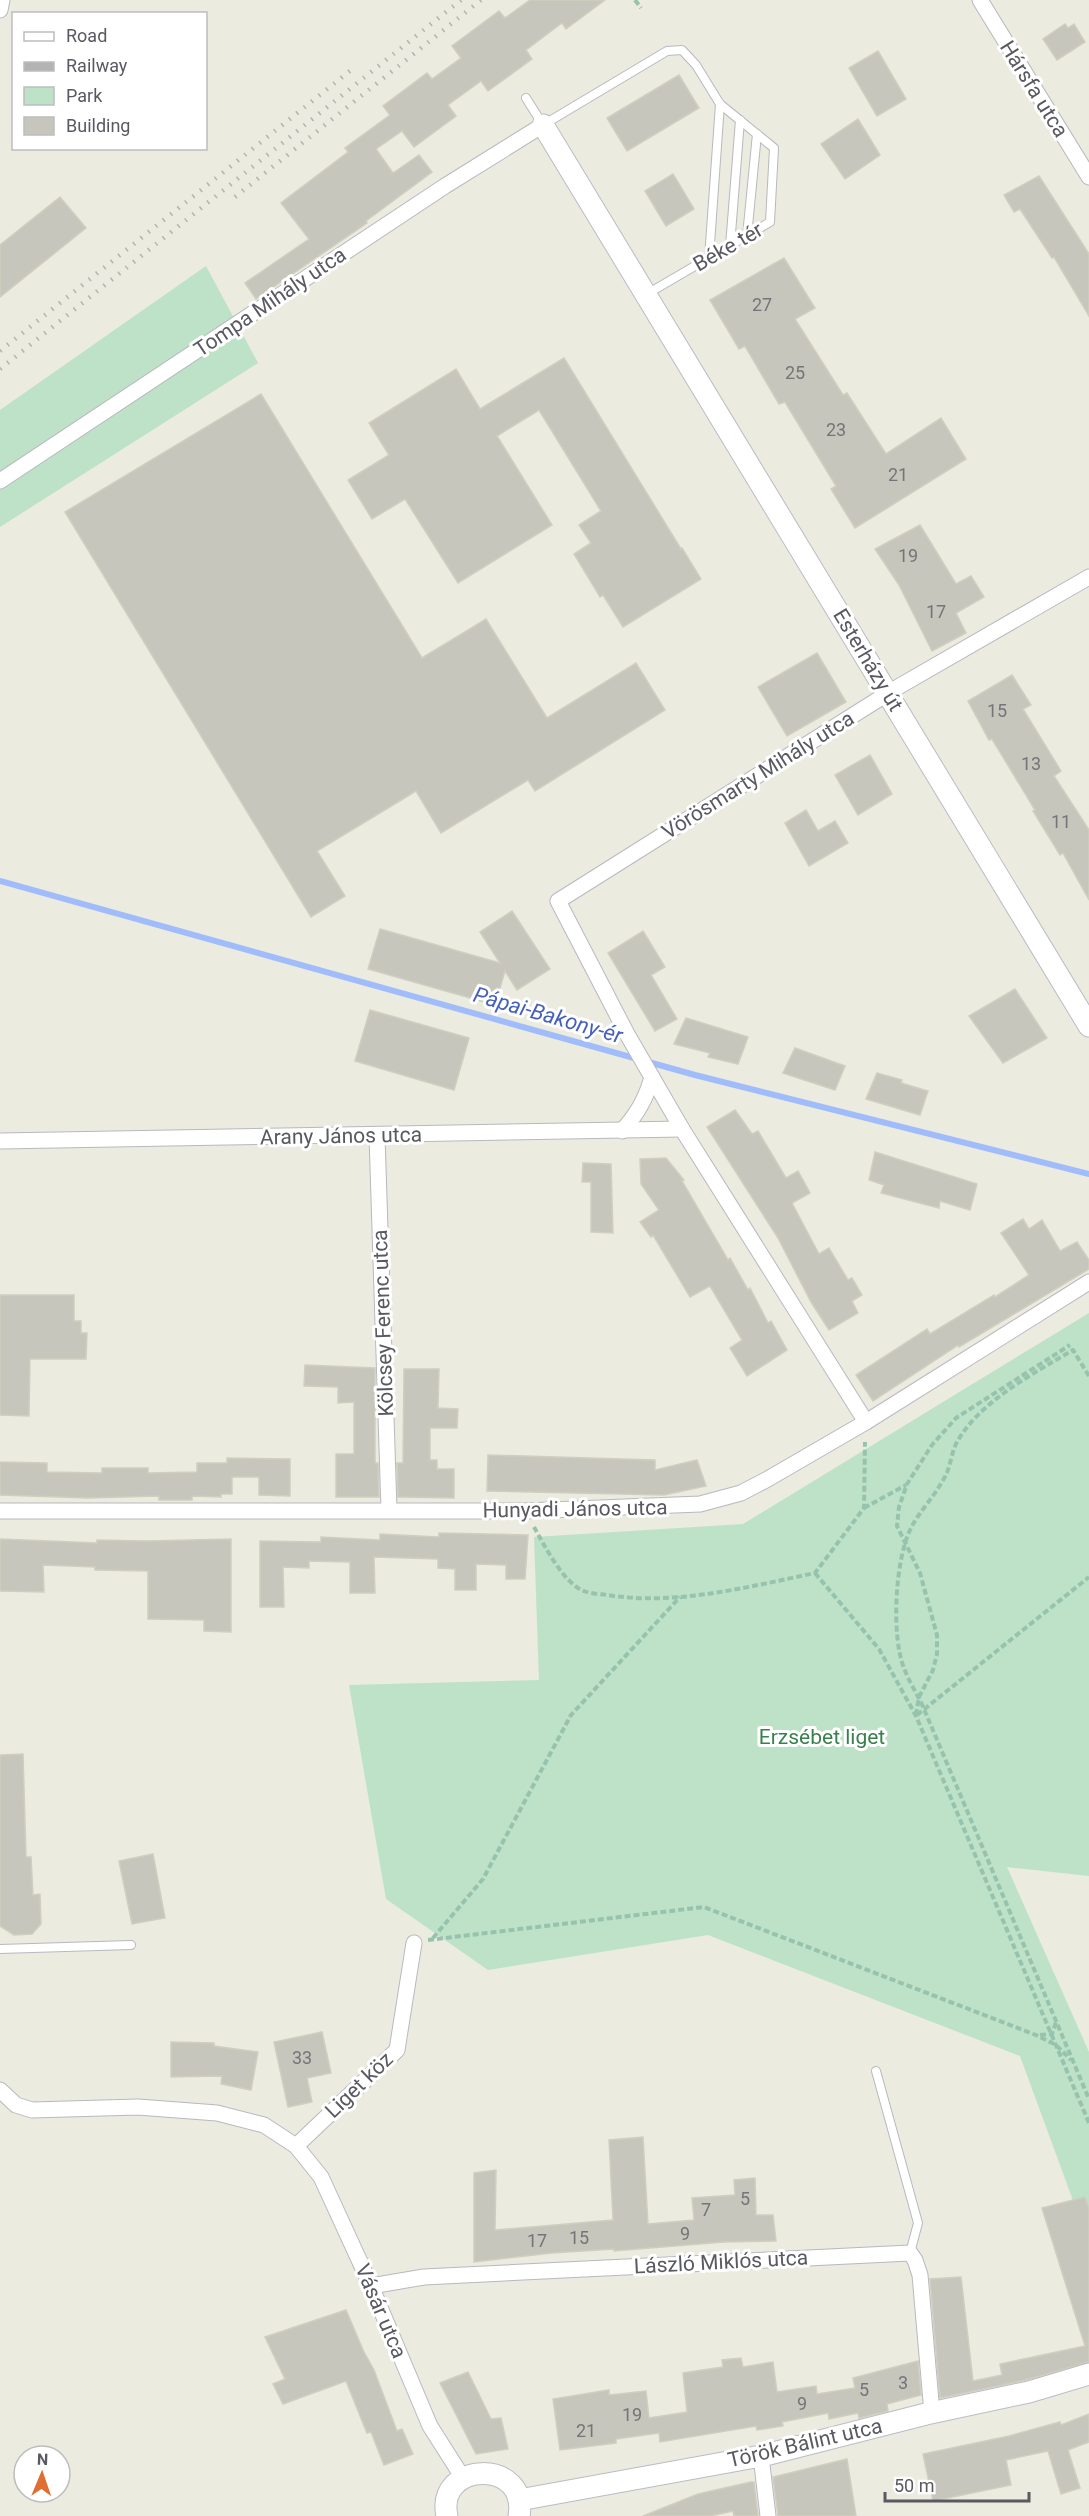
<svg xmlns="http://www.w3.org/2000/svg" width="1089" height="2516" font-family="Roboto,sans-serif">
<style>
.green{fill:#bde2c7}
.lines{fill:none;stroke-linecap:round;stroke-linejoin:round}
.stream{stroke:#a1bcfb;stroke-width:6}
.building{fill:#c6c6bd;stroke:#d0cfbf;stroke-width:1.5}
.lane-casing{stroke:#b8b9bf;stroke-width:10}
.street-casing{stroke:#b8b9bf;stroke-width:17}
.secondary-casing{stroke:#bbbcc4;stroke-width:23}
.path{stroke:#97c3ae;stroke-width:4;stroke-dasharray:6 3;stroke-linecap:butt}
.lane{stroke:#fff;stroke-width:8}
.street{stroke:#fff;stroke-width:15}
.secondary{stroke:#fff;stroke-width:21}
.rail{stroke:#b3b3b4;stroke-width:4.5;stroke-dasharray:1.5 8;stroke-linecap:butt}
.labels{text-anchor:middle;dominant-baseline:central;stroke-width:6;stroke-linejoin:round;paint-order:stroke}
.number-label{font-size:18px;fill:#747578}
.street-label{font-size:21px;fill:#595a61;stroke:#fff}
.park-label{font-size:21px;fill:#38814e;stroke:#fff}
.water-label{font-size:22px;font-style:italic;fill:#4660bc;stroke:#fff}
</style>
<rect width="100%" height="100%" fill="#ebebe0"/>
<g class="green">
<path d="M206,266L258,363L0,527V410Z"/>
<path d="M1089,1313V1876L1007,1867L1089,2052V2244L1020,2056L708,1935L488,1970L386,1899L349,1685L539,1680L534,1537L743,1524Z"/>
</g>
<g class="lines">
<path class="stream" d="M0,881L695,1075L1089,1174"/>
</g>
<g class="building">
<path d="M530,0H605L566,29L562,23L526,50L532,59L488,91L481,81L448,105L456,116L414,147L402,131L376,149L393,173L419,155L432,172L366,221L367,223L256,299L245,283L309,239L281,203L348,152L345,148L390,115L383,106L427,73L432,79L461,58L452,46L499,11L505,18Z"/>
<path d="M1065,24L1068,28L1074,24L1085,42L1057,60L1043,39Z"/>
<path d="M878,51L906,99L877,116L849,68Z"/>
<path d="M679,75L699,108L627,151L607,118Z"/>
<path d="M858,119L880,155L845,179L821,144Z"/>
<path d="M673,174L694,209L666,226L645,191Z"/>
<path d="M1039,176L1089,254V316L1054,257L1052,258L1020,209L1014,212L1004,195Z"/>
<path d="M60,197L86,228L0,297V245Z"/>
<path d="M784,258L815,308L795,319L843,395L847,393L886,454L941,418L966,459L855,528L831,489L836,486L785,402L779,404L745,346L739,349L710,300Z"/>
<path d="M564,358L681,549L682,548L701,579L623,627L603,595L600,597L574,554L591,543L579,525L601,511L539,410L497,436L552,525L458,583L405,499L372,519L348,480L389,455L369,423L456,369L480,409Z"/>
<path d="M261,394L422,658L486,619L547,718L636,663L665,710L535,791L528,780L441,833L416,791L317,851L345,896L311,917L65,512Z"/>
<path d="M920,525L956,584L971,576L984,597L956,613L966,633L932,651L899,585L875,549Z"/>
<path d="M817,653L846,702L787,736L758,687Z"/>
<path d="M1012,675L1031,705L1023,709L1061,771L1054,776L1089,830V900L1063,853L1060,855L1033,811L1035,810L992,739L989,740L968,701Z"/>
<path d="M870,755L892,794L858,815L835,775Z"/>
<path d="M806,810L818,831L835,821L848,843L809,866L785,823Z"/>
<path d="M512,911L550,969L517,990L505,971L495,1005L368,969L380,929L500,963L480,932Z"/>
<path d="M643,931L665,967L651,975L677,1019L655,1031L608,953Z"/>
<path d="M1015,989L1047,1038L1003,1063L969,1016Z"/>
<path d="M370,1010L469,1038L454,1090L355,1061Z"/>
<path d="M686,1018L748,1037L738,1064L708,1057L710,1053L674,1044Z"/>
<path d="M795,1048L845,1066L835,1090L783,1073Z"/>
<path d="M877,1073L902,1080L901,1083L928,1091L920,1115L866,1099Z"/>
<path d="M735,1110L752,1134L758,1131L786,1178L798,1171L810,1193L792,1203L819,1254L829,1248L848,1280L852,1278L862,1295L852,1301L858,1313L829,1330L811,1302L778,1238L707,1127Z"/>
<path d="M875,1152L977,1184L970,1210L940,1201L939,1208L881,1193L884,1185L869,1180Z"/>
<path d="M666,1158L684,1180L682,1181L728,1260L730,1258L748,1290L750,1288L768,1323L771,1321L787,1350L747,1376L730,1348L742,1340L710,1286L690,1297L653,1235L651,1237L640,1222L659,1210L641,1184L640,1159Z"/>
<path d="M583,1163L611,1164L613,1233L591,1232V1182H582Z"/>
<path d="M1023,1219L1029,1229L1042,1220L1060,1251L1077,1242L1089,1260V1269L959,1347L958,1345L873,1401L856,1375L927,1329L930,1334L994,1295L995,1297L1029,1275L1001,1233Z"/>
<path d="M0,1295H74V1321H81V1333H87L86,1359H30L29,1416L0,1415Z"/>
<path d="M305,1365L375,1368V1463H378L379,1497H336V1454H354V1402L338,1403V1387L304,1386Z"/>
<path d="M404,1369H439L438,1408L458,1409L457,1428H430V1460H437V1469H454V1498L398,1497L397,1463H403Z"/>
<path d="M488,1455L655,1460V1470L697,1460L706,1486L664,1495L487,1491Z"/>
<path d="M227,1458L290,1459V1496L259,1495V1477H232V1494H221V1497L192,1496V1500H159V1496L88,1498L0,1495V1462L47,1463V1472L102,1473V1468H148V1473L197,1472V1463H227Z"/>
<path d="M439,1533L528,1535L525,1579H506V1565L476,1564V1590H455V1569L438,1568V1559L374,1557L375,1593H350V1562L309,1561V1568L283,1567L284,1607H260V1541L321,1542V1537L380,1540V1534L439,1537Z"/>
<path d="M0,1539L97,1543V1540L147,1541L231,1539V1632L204,1631V1620L148,1619V1571L95,1570V1567L43,1565L44,1592L0,1591Z"/>
<path d="M23,1754L26,1857H31L33,1895L40,1894L41,1924L32,1934L14,1935L0,1926V1755Z"/>
<path d="M153,1854L165,1918L132,1924L119,1861Z"/>
<path d="M322,2032L331,2073L307,2078L312,2102L288,2107L274,2042Z"/>
<path d="M171,2042L214,2043V2046L258,2052L251,2090L221,2084L222,2076L171,2077Z"/>
<path d="M643,2137L648,2224L694,2220L692,2198L735,2195L734,2180L755,2178L756,2215H773L776,2241L724,2242L614,2251V2249L552,2253L474,2262V2173L496,2170L495,2230L613,2220L609,2140Z"/>
<path d="M1085,2197L1089,2209V2362L1026,2380L940,2398L930,2279L961,2277L973,2381L1002,2375L1000,2364L1085,2346L1042,2208Z"/>
<path d="M346,2310L364,2352L374,2370L397,2431L402,2429L413,2454L384,2465L371,2432L367,2433L346,2381L283,2404L273,2384L285,2379L265,2337Z"/>
<path d="M741,2358L743,2367L773,2362L777,2392L816,2386L817,2394L855,2388L853,2378L918,2361L921,2395L887,2404L888,2411L859,2418L858,2413L829,2419L828,2413L782,2422L783,2426L757,2430L756,2426L660,2442L659,2433L616,2439V2443L560,2450L553,2399L609,2390V2395L646,2391L649,2418L687,2412L683,2373L723,2367L722,2360Z"/>
<path d="M468,2372L491,2419L501,2418L508,2449L476,2454L440,2383Z"/>
<path d="M1089,2414V2442L1068,2450L1080,2488L1061,2494L1048,2451L1006,2460L1011,2485L933,2501L923,2454L1009,2436L1060,2422L1061,2425Z"/>
<path d="M847,2459L856,2516H778L773,2477Z"/>
<path d="M751,2482H754L758,2516H734L733,2511L711,2516H643L698,2494Z"/>
</g>
<g class="lines">
<defs>
<g id="lane">
<path d="M526,98L543,125L667,51L682,50L696,65L720,104L774,148L770,222L647,294"/>
<path d="M747,236L757,134"/>
<path d="M730,246L740,120"/>
<path d="M709,258L720,104"/>
<path d="M0,1949L131,1945"/>
<path d="M876,2071L918,2223L910,2253"/>
</g>
<g id="street">
<path d="M980,0L1089,177"/>
<path d="M0,10L2,0"/>
<path d="M0,481L445,186L543,125"/>
<path d="M622,1131C637,1114 646,1099 652,1077"/>
<path d="M377,1136L389,1510"/>
<path d="M0,1141L682,1129"/>
<path d="M866,1422L682,1129L627,1034L558,901L898,687L1089,577"/>
<path d="M0,1511H525L700,1504L741,1493L766,1480L866,1422L1089,1282"/>
<path d="M0,2090L16,2105L32,2110L138,2107L217,2113L264,2125L296,2146L321,2177L371,2286L430,2426L463,2478"/>
<path d="M296,2146L397,2050L414,1943"/>
<path d="M371,2286L424,2277L910,2253L915,2260L920,2275L932,2413"/>
<path d="M761,2456L768,2516"/>
</g>
<g id="secondary">
<path d="M543,125L1089,1026"/>
<path d="M519,2500L761,2456L926,2414L1029,2392L1089,2374"/>
<path d="M447,2516C435,2461 529,2458 519,2516"/>
</g>
</defs>
<use href="#lane" class="lane-casing"/>
<use href="#street" class="street-casing"/>
<use href="#secondary" class="secondary-casing"/>
<g class="path">
<path d="M635,0L641,8"/>
<path d="M1089,1376L1073,1350C1034,1373 977,1403 956,1444C950,1457 951,1468 942,1482C933,1498 919,1512 911,1528C895,1559 891,1636 904,1668C909,1682 918,1695 924,1709L1089,2099"/>
<path d="M864,1508L906,1485"/>
<path d="M534,1527C544,1545 564,1584 584,1591C591,1594 600,1594 607,1595C676,1606 747,1587 815,1573L864,1508L865,1442"/>
<path d="M815,1573L879,1649L916,1716L1089,2123"/>
<path d="M916,1715L919,1697L933,1670L937,1654V1635L920,1573L897,1526L899,1507L907,1484L932,1445L956,1418L1070,1345"/>
<path d="M917,1715L1089,1577"/>
<path d="M433,1938L483,1879L571,1715L680,1597"/>
<path d="M428,1940L704,1907L1036,2035L1056,2045L1071,2060"/>
<path d="M1040,2035L1052,2034L1056,2022"/>
</g>
<use href="#lane" class="lane"/>
<use href="#street" class="street"/>
<use href="#secondary" class="secondary"/>
<g class="rail">
<path d="M235,197L481,0"/>
<path d="M0,351L356,66"/>
<path d="M0,369L461,0"/>
</g>
</g>
<g class="labels">
<g class="number-label">
<text x="762" y="304">27</text>
<text x="795" y="372">25</text>
<text x="836" y="429">23</text>
<text x="898" y="474">21</text>
<text x="908" y="555">19</text>
<text x="936" y="611">17</text>
<text x="997" y="710">15</text>
<text x="1031" y="763">13</text>
<text x="1061" y="821">11</text>
<text x="302" y="2057">33</text>
<text x="745" y="2198">5</text>
<text x="706" y="2209">7</text>
<text x="685" y="2233">9</text>
<text x="579" y="2237">15</text>
<text x="537" y="2240">17</text>
<text x="903" y="2382">3</text>
<text x="864" y="2389">5</text>
<text x="802" y="2403">9</text>
<text x="632" y="2414">19</text>
<text x="586" y="2430">21</text>
</g>
<g class="street-label">
<text transform="translate(1034 89) rotate(58)">Hársfa utca</text>
<text transform="translate(728 247) rotate(-30)">Béke tér</text>
<text transform="translate(270 302) rotate(-34)">Tompa Mihály utca</text>
<text transform="translate(868 660) rotate(59)">Esterházy út</text>
<text transform="translate(758 775) rotate(-32)">Vörösmarty Mihály utca</text>
<text transform="translate(341 1136) rotate(-1)">Arany János utca</text>
<text transform="translate(383 1323) rotate(-92)">Kölcsey Ferenc utca</text>
<text transform="translate(575 1509) rotate(-1)">Hunyadi János utca</text>
<text transform="translate(359 2085) rotate(-44)">Liget köz</text>
<text transform="translate(721 2262) rotate(-3)">László Miklós utca</text>
<text transform="translate(381 2311) rotate(67)">Vásár utca</text>
<text transform="translate(805 2443) rotate(-13)">Török Bálint utca</text>
</g>
<g class="park-label">
<text x="822" y="1737">Erzsébet liget</text>
</g>
<g class="water-label">
<text transform="translate(548 1015) rotate(16)">Pápai-Bakony-ér</text>
</g>
</g>
<rect x="12" y="12" width="195" height="138" fill="#ffffff" stroke="#bdbdc0" stroke-width="1.5"/>
<rect x="24" y="32" width="30" height="9" fill="#ffffff" stroke="#bdbdc0" stroke-width="1.5"/>
<text x="66" y="42" font-size="18" fill="#595a61">Road</text>
<rect x="24" y="62" width="30" height="9" fill="#b3b3b4" stroke="#bdbdc0" stroke-width="1.5"/>
<text x="66" y="72" font-size="18" fill="#595a61">Railway</text>
<rect x="24" y="87" width="30" height="18" fill="#bde2c7" stroke="#bdbdc0" stroke-width="1.5"/>
<text x="66" y="102" font-size="18" fill="#595a61">Park</text>
<rect x="24" y="117" width="30" height="18" fill="#c6c6bd" stroke="#bdbdc0" stroke-width="1.5"/>
<text x="66" y="132" font-size="18" fill="#595a61">Building</text>
<g transform="translate(42 2474) rotate(2)"><circle r="28" fill="#ffffff" stroke="#bdbdc0" stroke-width="1.5"/>
<path d="M0-4.5L10 22L0 15L-10 22Z" fill="#e06d31"/>
<text y="-9" font-size="16" font-weight="bold" text-anchor="middle" fill="#595a61">N</text>
</g>
<path d="M885 2492v9h144v-9" fill="none" stroke="#595a61" stroke-width="3"/>
<text x="894" y="2492" font-size="18" fill="#595a61" stroke="#ffffff" stroke-width="4.5" paint-order="stroke">50 m</text>
</svg>
